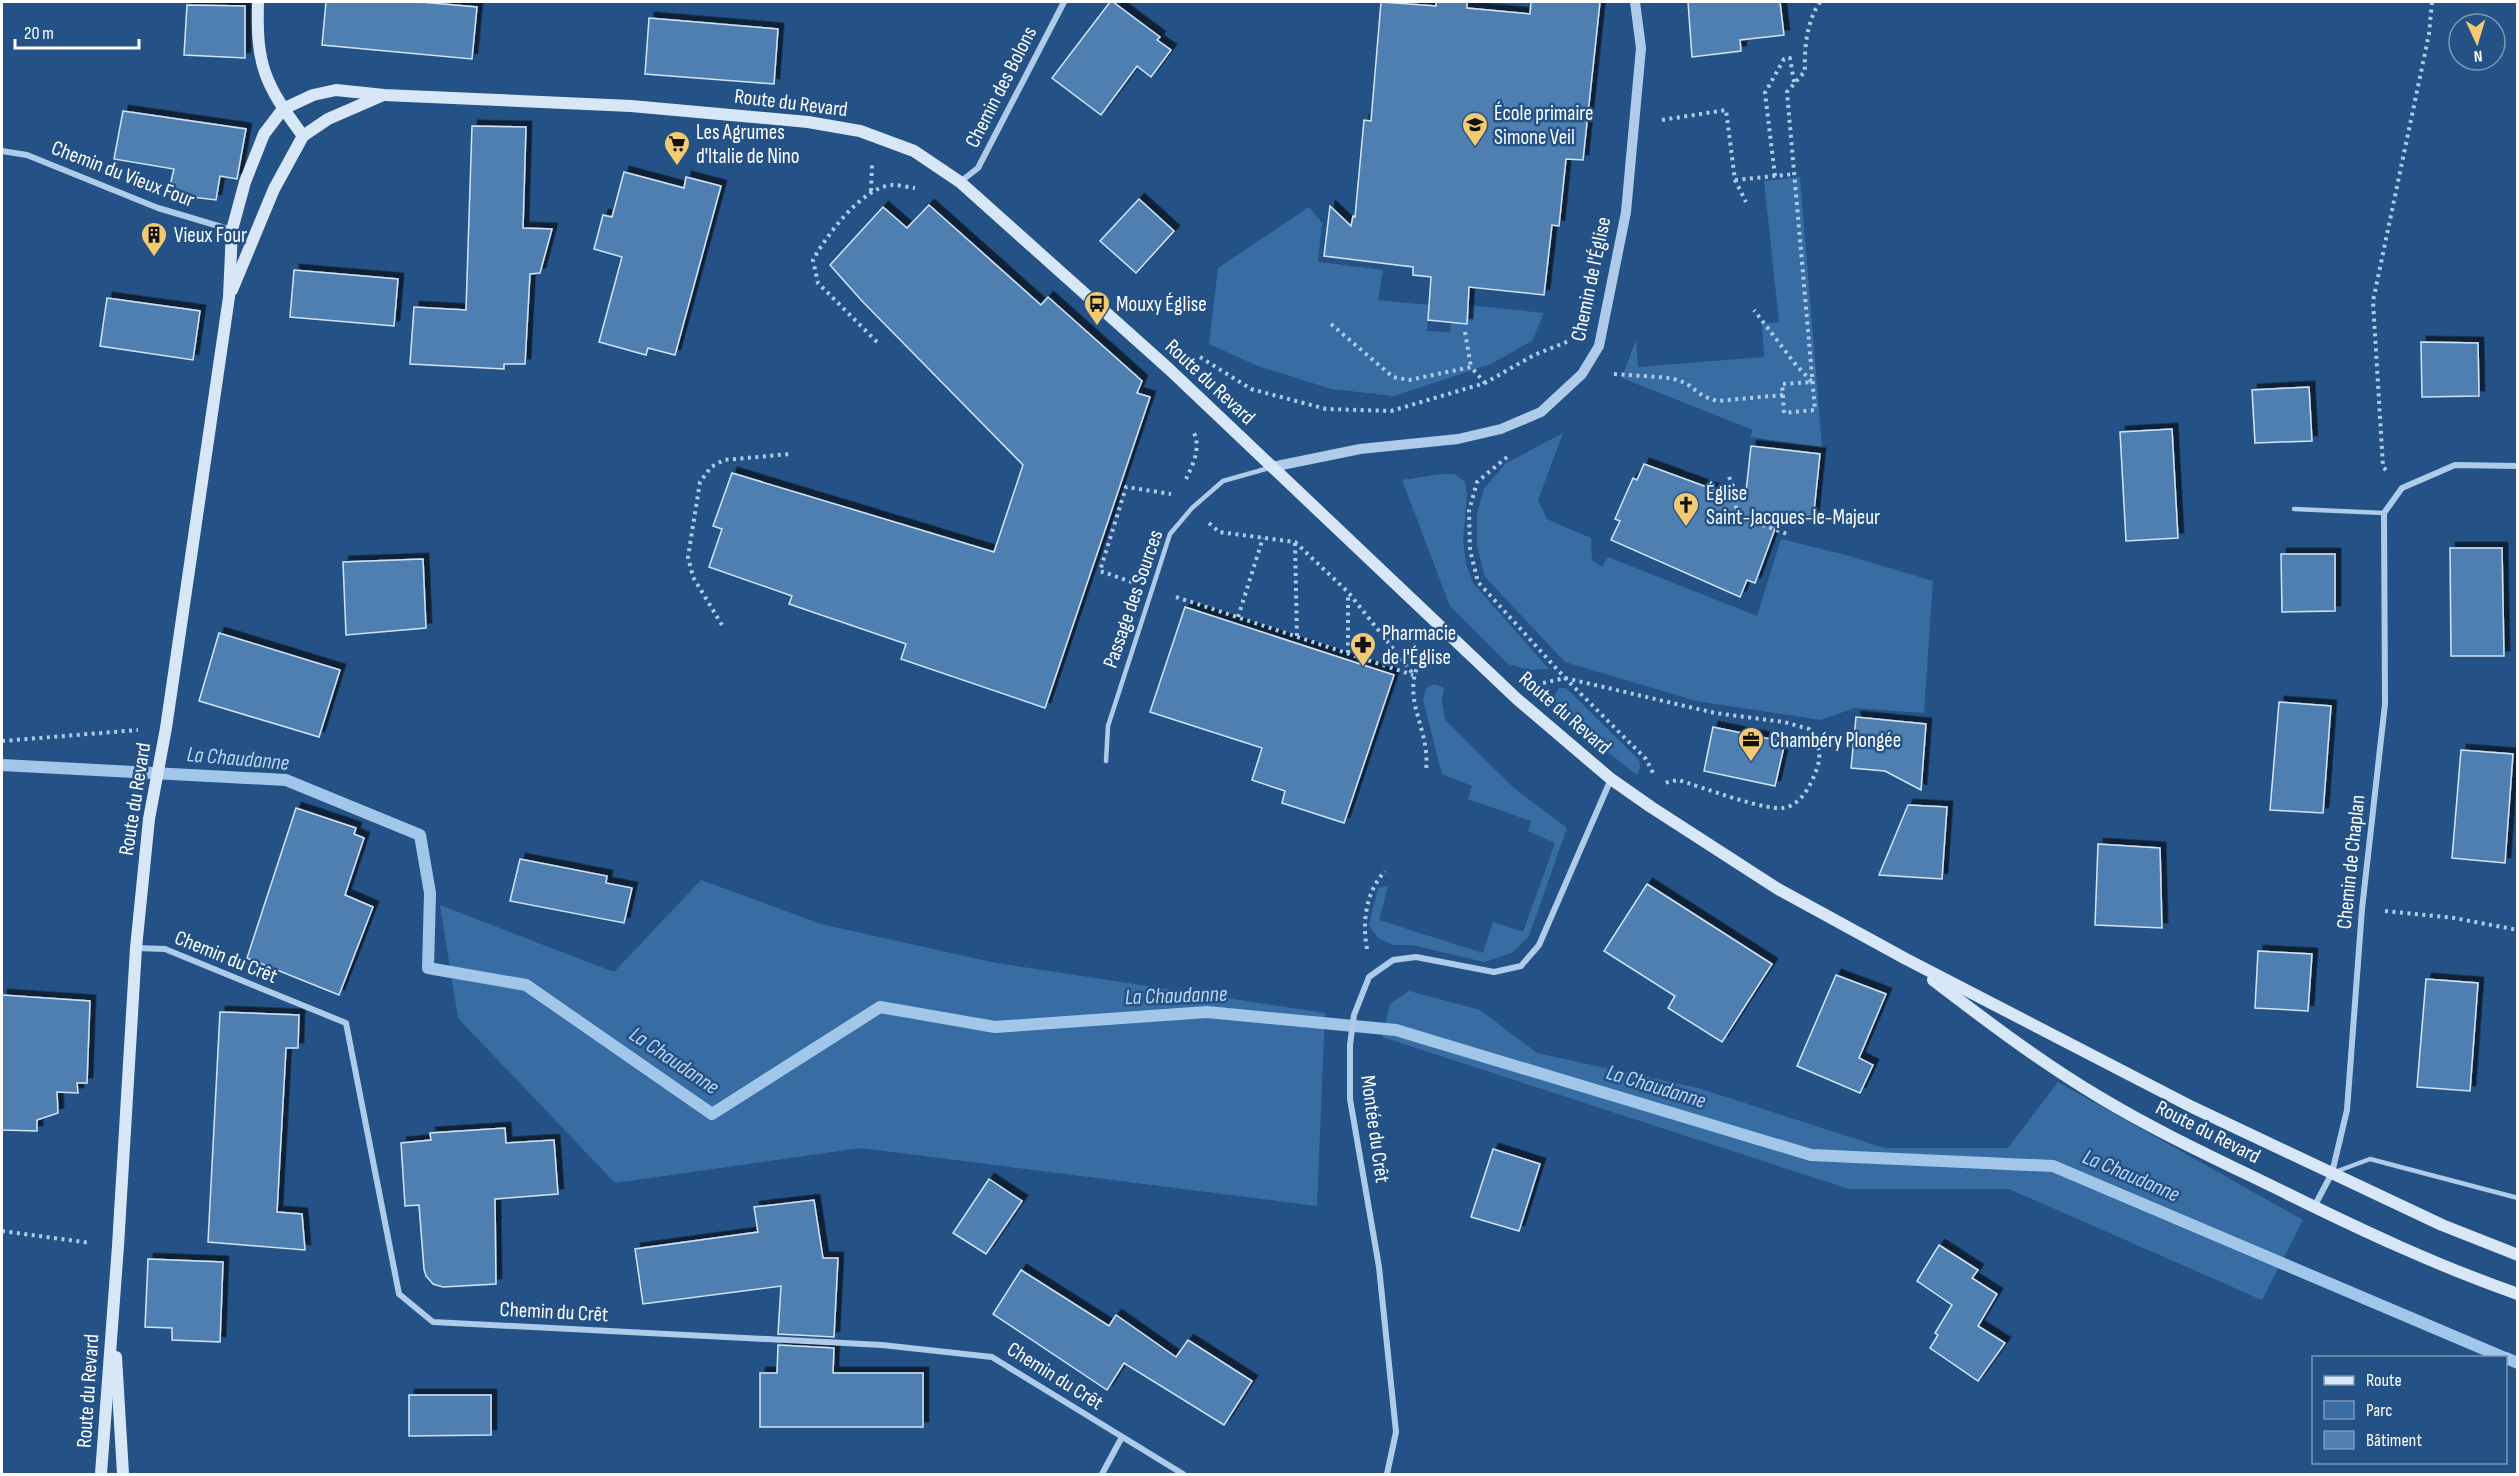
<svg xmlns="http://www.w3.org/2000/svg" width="2519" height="1476" font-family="'Sofia Sans Condensed',sans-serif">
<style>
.green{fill:#386da3}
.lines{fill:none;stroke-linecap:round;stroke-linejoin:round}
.stream{stroke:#a2c6e9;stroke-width:12}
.building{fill:#507fb0;stroke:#d2e4f7;stroke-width:1.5;filter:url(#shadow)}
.path{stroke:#aecbe9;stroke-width:4;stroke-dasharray:3 4.5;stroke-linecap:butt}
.service{stroke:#aecbe9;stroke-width:4.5}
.minor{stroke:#aecbe9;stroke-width:6}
.tertiary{stroke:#aecbe9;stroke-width:10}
.secondary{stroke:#d8e7f7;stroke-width:12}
.labels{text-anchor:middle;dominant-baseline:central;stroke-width:5;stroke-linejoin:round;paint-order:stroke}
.street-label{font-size:21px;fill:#fff;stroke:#245286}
.poi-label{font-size:21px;fill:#fff;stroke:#245286;text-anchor:start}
.water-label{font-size:22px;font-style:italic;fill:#bad5f0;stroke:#245286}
</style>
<defs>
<filter id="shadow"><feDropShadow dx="5.5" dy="-5.5" stdDeviation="0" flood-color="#0009"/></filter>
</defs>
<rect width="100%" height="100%" fill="#245286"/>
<g class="green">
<path d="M1800,177L1822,447L1750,437L1753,430L1622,378L1636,340L1638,367L1764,357L1762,324L1779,322L1764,181Z"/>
<path d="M1309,207L1322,223L1318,262L1383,270L1378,300L1429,305L1427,331L1450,332L1451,322L1468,305L1544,313L1532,341L1491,364L1394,396L1331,389L1258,366L1209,344L1218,268Z"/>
<path d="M1563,433L1538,500L1547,519L1591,538L1592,560L1602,567L1608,557L1757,616L1781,539L1846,555L1933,581L1924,713L1854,708L1821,720L1696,701L1565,662L1485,577L1477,546V514L1484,489L1505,464Z"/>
<path d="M1442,474H1454L1465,482L1467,495L1463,540L1466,564L1473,583L1549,669L1530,670L1508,664L1450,606L1402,480Z"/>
<path d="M1435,684L1444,688L1442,700L1445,720L1515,789L1567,828L1529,936L1512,953L1484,962L1412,945H1394L1378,938L1369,925L1378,888L1388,886L1379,920L1483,953L1493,922L1523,932L1555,843L1528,831L1531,821L1468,799L1472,786L1442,774L1423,700L1426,688Z"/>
<path d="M1559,688H1566L1639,760L1640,768L1637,775L1557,712L1554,697Z"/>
<path d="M701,880L821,924L996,963L1325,1013L1317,1206L861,1148L615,1183L458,1018L440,905L614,972Z"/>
<path d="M1409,991L1480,1010L1537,1053L1698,1088L1884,1148H2008L2058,1082L2303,1220L2262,1300L2009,1189H1849L1382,1037L1390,1004Z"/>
</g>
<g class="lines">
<g class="stream">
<path d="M2,765L286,780L420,835L430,893L428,968L526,985L712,1114L880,1007L995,1027L1207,1012L1396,1030L1811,1155L2053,1166L2505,1358"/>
<path d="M2506,1358L2518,1363"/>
</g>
</g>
<g class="building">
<path d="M326,2H420L477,7L472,59L322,45Z"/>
<path d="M1110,2H1113L1160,37L1157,40L1171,50L1151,77L1137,66L1101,115L1052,78Z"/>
<path d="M1381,2L1436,6V2H1467V8L1530,14L1531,2H1600L1583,160L1566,159L1559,226L1552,225L1544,295L1469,287L1467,324L1428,320L1431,277L1413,275V267L1324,256L1330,206L1351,226L1353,216L1355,217L1364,120L1371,121Z"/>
<path d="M1688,2H1780L1784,35L1740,40L1741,51L1692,57Z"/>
<path d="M187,5L245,6V58L184,55Z"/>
<path d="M649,18L778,29L774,84L645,74Z"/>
<path d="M123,111L246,129L237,179L220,176L216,200L168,194L174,169L114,159Z"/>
<path d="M472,126L526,127L523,228L552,229L540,273L530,274L525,364H504V369L410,364L414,307L466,310Z"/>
<path d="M624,172L684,188L686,177L721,186L675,355L648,348L646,355L599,342L622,257L594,249L603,215L612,217Z"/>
<path d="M1139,199L1174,231L1136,273L1100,241Z"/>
<path d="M929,205L1041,305L1048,297L1142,381L1137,393L1150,397L1045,708L901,659L906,644L789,604L792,596L709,567L722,529L713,526L732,473L994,552L1023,465L862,301L830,265L883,207L907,228Z"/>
<path d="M294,270L398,279L394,326L290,317Z"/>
<path d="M107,298L200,311L193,360L100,346Z"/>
<path d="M2421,342L2478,343L2479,396L2422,397Z"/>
<path d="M2309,387L2312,441L2255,443L2252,390Z"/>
<path d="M2172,429L2178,538L2126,541L2120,432Z"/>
<path d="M1751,446L1820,454L1813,521L1779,518L1755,583L1747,580L1740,597L1611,540L1620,521L1615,519L1633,478L1637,480L1644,464L1745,501Z"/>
<path d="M2450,548H2502L2504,656H2451Z"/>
<path d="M2281,554H2335V611L2282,612Z"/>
<path d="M423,559L426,628L346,635L343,562Z"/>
<path d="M1185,607L1394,675L1344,823L1282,803L1285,791L1252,780L1262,748L1150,712Z"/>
<path d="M219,633L340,670L319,737L199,701Z"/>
<path d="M2279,702L2331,706L2323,813L2270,810Z"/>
<path d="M1856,717L1926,724L1921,790L1885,771L1851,768Z"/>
<path d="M1713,727L1785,742L1775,786L1704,771Z"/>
<path d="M2461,750L2513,754L2505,863L2452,858Z"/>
<path d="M1908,805L1947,807L1942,879L1879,875Z"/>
<path d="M296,808L356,828L354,834L364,838L345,895L373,907L339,995L247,958Z"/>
<path d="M2098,844L2160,848L2162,928L2095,925Z"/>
<path d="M520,859L607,876L606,883L632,888L624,923L510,901Z"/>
<path d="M1647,884L1772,964L1722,1042L1668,1008L1675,996L1604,951Z"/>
<path d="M2258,951L2312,954L2308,1011L2255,1008Z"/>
<path d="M1836,975L1886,994L1859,1058L1873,1065L1860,1093L1797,1066Z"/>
<path d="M2426,979L2478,983L2470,1091L2417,1087Z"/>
<path d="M2,995L90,1001L87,1083H77L78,1093L57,1092L58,1113L37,1120V1131L2,1130Z"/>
<path d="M220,1012L299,1015L298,1048H286L277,1212L302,1214L305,1250L208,1242Z"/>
<path d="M505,1128L506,1143L554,1140L558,1194L495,1199L496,1284L443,1287L433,1284L426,1276L424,1269L419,1205L405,1206L401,1143L431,1140L430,1133Z"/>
<path d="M1493,1149L1540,1164L1519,1231L1471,1217Z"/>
<path d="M989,1179L1022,1201L986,1254L953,1233Z"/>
<path d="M814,1200L823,1258H838L834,1337L778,1334L781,1286L643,1304L635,1249L758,1232L754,1207Z"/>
<path d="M1939,1245L1978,1270L1972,1278L1997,1294L1978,1326L2005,1343L1978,1381L1930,1348L1938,1335L1935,1333L1952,1305L1917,1281Z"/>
<path d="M148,1259L223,1262L220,1342L172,1340V1328L145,1327Z"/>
<path d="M1021,1270L1109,1326L1116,1315L1176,1357L1188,1340L1252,1381L1224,1425L1124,1363L1107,1390L993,1314Z"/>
<path d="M778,1345L834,1348L833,1373H923V1427H760V1373H777Z"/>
<path d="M409,1395H491V1435L409,1436Z"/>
</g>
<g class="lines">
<g class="path">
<path d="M1662,120L1726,110L1735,180L1746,202"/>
<path d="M1775,176L1765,93L1784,59L1790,58L1794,82"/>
<path d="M1735,180L1794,174"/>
<path d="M871,191L872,165"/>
<path d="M1331,324L1393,377L1409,380L1471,367L1485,383"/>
<path d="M1465,332L1471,367"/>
<path d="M877,342L818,283L813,260C826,236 862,187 892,185C899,185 908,187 915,188"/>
<path d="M1200,357L1251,389L1326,409L1391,411L1485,383L1534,355L1569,341"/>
<path d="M1614,374L1671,378L1686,383L1703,396L1717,401L1783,395L1782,384L1812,382L1796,365L1754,310"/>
<path d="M1783,395L1784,413L1815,410L1787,92L1805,71C1804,49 1807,20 1820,2"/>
<path d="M1507,457L1477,482L1469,511L1470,550L1478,582L1565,678L1646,759L1653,773"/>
<path d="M2386,470L2383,467L2373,301L2429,34L2432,2"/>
<path d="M1729,477L1736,493V515L1787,534"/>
<path d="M1186,479C1193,465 1201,448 1194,433"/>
<path d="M1209,523L1219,532L1295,542L1348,592L1414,675"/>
<path d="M1295,543L1297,637"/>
<path d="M1132,582L1100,571L1126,487L1171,494"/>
<path d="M1176,597L1413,675"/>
<path d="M1238,617L1263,538"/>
<path d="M722,625L693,577L688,557L700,482L711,467L724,460L790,454"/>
<path d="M1426,649C1395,698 1431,723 1426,770"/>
<path d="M1348,653V593"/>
<path d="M1543,683L1565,678L1715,713L1784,722L1809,729C1820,746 1823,756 1814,776C1809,788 1802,801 1788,807C1770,814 1700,786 1678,780L1664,783"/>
<path d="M2,741L138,730"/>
<path d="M2385,911L2454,918L2518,930"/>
<path d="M1367,949C1362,921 1366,892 1385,871"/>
<path d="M2,1231L91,1243"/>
</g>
<g class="service">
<path d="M2294,509L2384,513"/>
<path d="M1106,761L1108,726L1170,534L1192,508L1223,481L1269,468"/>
<path d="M2335,1172L2370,1159L2518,1198"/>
</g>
<g class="minor">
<path d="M2,151L27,155L158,208L232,230"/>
<path d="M960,182L978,168L1064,2"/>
<path d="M136,948L165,949L346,1023L399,1294L433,1322L882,1345L992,1357L1183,1474"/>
<path d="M2314,1207L2332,1173L2347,1110L2362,909L2385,704L2384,513L2402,488L2455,465L2518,466"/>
<path d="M1102,1474L1122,1437"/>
<path d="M1387,1474L1396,1432L1379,1267L1350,1099V1045L1354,1015L1369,977L1393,960L1416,957L1494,972L1521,966L1539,945L1611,779"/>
</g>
<path class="tertiary" d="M1272,467L1360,449L1458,439L1501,429L1541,412L1582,374L1599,346L1626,212L1641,48L1635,2"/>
<g class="secondary">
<path d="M258,2C256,67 265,84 303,136"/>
<path d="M232,290L274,189L303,136L328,119L381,96"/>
<path d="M1933,980C1988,1022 2042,1063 2101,1098C2161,1134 2225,1163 2288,1194C2363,1231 2438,1266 2518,1294"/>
<path d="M116,1357L123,1474"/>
<path d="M101,1474L118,1246L136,948L149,819L166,728L229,297L232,230L245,182L264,134L283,109L313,95L336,90L384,95L631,106L808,122L860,131L914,151L960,182L1169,369L1517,699L1611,779L1651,807L1778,889L1906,959L2192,1107L2442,1225L2518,1255"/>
</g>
</g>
<defs>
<symbol id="school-pin" viewBox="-11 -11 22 30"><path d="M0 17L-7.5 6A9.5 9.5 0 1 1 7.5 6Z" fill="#f3c971" stroke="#245286"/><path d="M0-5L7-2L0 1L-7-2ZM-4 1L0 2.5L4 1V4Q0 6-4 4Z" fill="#111"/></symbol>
<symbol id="supermarket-pin" viewBox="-11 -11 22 30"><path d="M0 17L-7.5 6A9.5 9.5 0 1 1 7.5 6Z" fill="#f3c971" stroke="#245286"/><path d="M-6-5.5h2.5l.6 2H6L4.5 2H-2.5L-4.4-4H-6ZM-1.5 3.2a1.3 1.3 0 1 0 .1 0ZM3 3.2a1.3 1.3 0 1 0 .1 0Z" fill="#111"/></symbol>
<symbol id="building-pin" viewBox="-11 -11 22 30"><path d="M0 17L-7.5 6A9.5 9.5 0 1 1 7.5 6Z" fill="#f3c971" stroke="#245286"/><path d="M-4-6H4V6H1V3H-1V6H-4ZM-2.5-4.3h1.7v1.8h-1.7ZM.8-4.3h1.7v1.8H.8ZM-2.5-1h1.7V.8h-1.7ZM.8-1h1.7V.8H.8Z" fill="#111"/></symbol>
<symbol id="bus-pin" viewBox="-11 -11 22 30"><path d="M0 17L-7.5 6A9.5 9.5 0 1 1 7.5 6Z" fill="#f3c971" stroke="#245286"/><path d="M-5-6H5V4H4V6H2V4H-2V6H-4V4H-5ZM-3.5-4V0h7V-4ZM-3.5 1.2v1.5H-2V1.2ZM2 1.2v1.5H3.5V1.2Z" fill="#111"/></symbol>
<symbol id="church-pin" viewBox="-11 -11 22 30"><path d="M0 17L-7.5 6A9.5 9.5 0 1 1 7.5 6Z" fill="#f3c971" stroke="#245286"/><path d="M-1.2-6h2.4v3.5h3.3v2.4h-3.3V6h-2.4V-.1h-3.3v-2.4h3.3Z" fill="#111"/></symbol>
<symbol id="pharmacy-pin" viewBox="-11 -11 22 30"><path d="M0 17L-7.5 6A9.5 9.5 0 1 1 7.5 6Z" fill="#f3c971" stroke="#245286"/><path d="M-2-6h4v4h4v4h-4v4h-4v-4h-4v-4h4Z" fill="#111"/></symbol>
<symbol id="office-pin" viewBox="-11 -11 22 30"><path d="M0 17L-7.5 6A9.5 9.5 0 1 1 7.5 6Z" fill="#f3c971" stroke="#245286"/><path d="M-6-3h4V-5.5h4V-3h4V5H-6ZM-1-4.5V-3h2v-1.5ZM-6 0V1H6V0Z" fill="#111"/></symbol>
</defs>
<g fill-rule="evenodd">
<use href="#school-pin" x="1460" y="110" width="30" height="40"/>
<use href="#supermarket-pin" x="662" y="129" width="30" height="40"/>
<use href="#building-pin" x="139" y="220" width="30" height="40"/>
<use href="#bus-pin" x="1082" y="289" width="30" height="40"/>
<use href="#church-pin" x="1671" y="490" width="30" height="40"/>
<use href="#pharmacy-pin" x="1348" y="630" width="30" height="40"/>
<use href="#office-pin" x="1736" y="725" width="30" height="40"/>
</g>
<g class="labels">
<g class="street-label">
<text transform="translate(1001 87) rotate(-63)">Chemin des Bolons</text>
<text transform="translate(791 103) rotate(7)">Route du Revard</text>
<text transform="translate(123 174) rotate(21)">Chemin du Vieux Four</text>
<text transform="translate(1591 279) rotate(-78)">Chemin de l'Église</text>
<text transform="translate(1210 382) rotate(43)">Route du Revard</text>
<text transform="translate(1133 599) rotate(-71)">Passage des Sources</text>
<text transform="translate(1565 713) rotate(41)">Route du Revard</text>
<text transform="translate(135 799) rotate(-81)">Route du Revard</text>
<text transform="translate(2351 862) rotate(-84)">Chemin de Chaplan</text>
<text transform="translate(226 957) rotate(22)">Chemin du Crêt</text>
<text transform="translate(1375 1129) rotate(82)">Montée du Crêt</text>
<text transform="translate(2208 1132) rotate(27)">Route du Revard</text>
<text transform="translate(554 1312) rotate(3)">Chemin du Crêt</text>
<text transform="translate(1055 1376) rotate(32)">Chemin du Crêt</text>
<text transform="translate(88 1391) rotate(-86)">Route du Revard</text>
</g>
<g class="poi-label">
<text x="1494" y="113">École primaire<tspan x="1494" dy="24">Simone Veil</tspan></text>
<text x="696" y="132">Les Agrumes<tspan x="696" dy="24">d'Italie de Nino</tspan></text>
<text x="174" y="235">Vieux Four</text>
<text x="1116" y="304">Mouxy Église</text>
<text x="1706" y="493">Église<tspan x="1706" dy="24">Saint-Jacques-le-Majeur</tspan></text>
<text x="1382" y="633">Pharmacie<tspan x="1382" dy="24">de l'Église</tspan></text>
<text x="1770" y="740">Chambéry Plongée</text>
</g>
<g class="water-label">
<text transform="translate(238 759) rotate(5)">La Chaudanne</text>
<text transform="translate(1176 996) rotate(-2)">La Chaudanne</text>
<text transform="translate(674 1061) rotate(34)">La Chaudanne</text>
<text transform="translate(1656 1087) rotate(17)">La Chaudanne</text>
<text transform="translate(2131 1176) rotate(23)">La Chaudanne</text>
</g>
</g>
<rect width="2519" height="1476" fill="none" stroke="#ffffff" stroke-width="6"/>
<rect x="2312" y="1356" width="195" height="108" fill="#245286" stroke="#7c97b6" stroke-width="1.5"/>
<rect x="2324" y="1376" width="30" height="9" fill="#d8e7f7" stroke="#7c97b6" stroke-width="1.5"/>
<text x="2366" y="1386" font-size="18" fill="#ffffff">Route</text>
<rect x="2324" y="1401" width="30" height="18" fill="#386da3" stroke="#7c97b6" stroke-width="1.5"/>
<text x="2366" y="1416" font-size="18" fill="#ffffff">Parc</text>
<rect x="2324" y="1431" width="30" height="18" fill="#507fb0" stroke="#7c97b6" stroke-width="1.5"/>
<text x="2366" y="1446" font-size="18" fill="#ffffff">Bâtiment</text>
<g transform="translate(2477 42) rotate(176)"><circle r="28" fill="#245286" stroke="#7c97b6" stroke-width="1.5"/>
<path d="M0-4.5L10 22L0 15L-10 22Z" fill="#f3c971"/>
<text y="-9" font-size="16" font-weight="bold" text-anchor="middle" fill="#ffffff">N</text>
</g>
<path d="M15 39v9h124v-9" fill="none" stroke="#ffffff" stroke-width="3"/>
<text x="24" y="39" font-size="18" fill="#ffffff" stroke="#245286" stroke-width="4.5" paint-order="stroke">20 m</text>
</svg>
